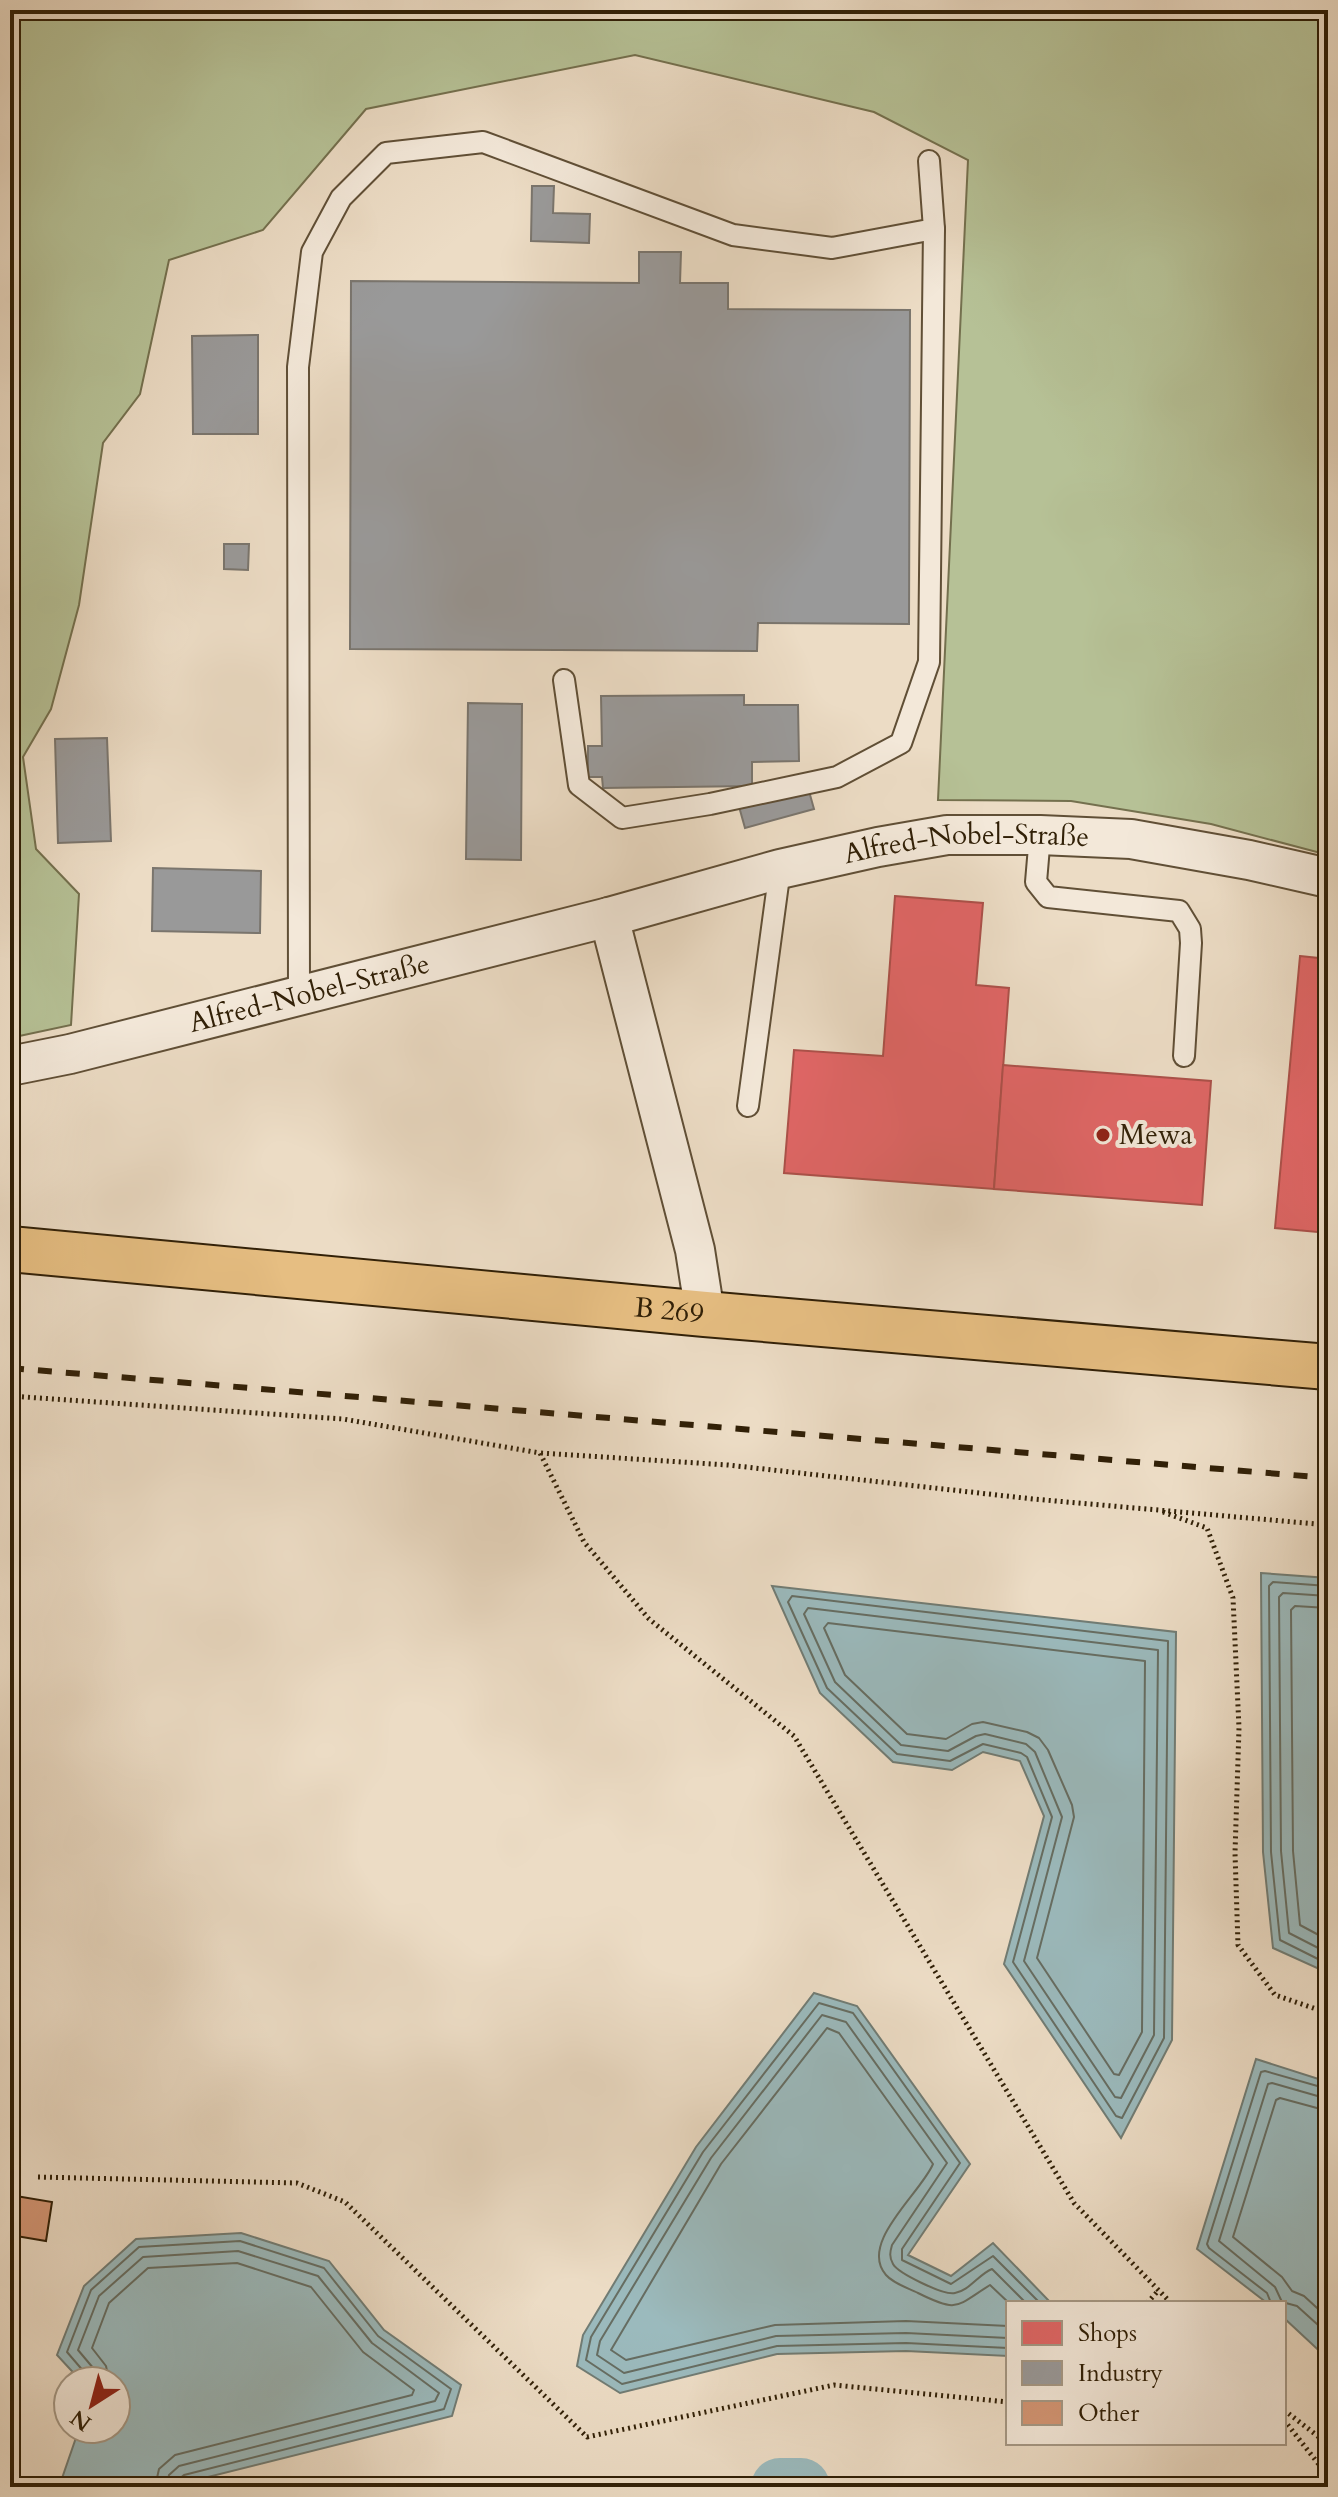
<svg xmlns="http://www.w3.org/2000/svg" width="1338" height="2497" font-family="Cardo,serif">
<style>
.green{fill:#b6c196;stroke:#74704e;stroke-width:2}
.water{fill:#9bbabd;stroke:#717c74;stroke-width:2}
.shops{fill:#e06666;stroke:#ac514a;stroke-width:2}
.industry{fill:#999;stroke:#7a756d;stroke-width:2}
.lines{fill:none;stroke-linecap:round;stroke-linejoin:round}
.shore{stroke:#666d62;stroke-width:2}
.river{stroke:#9bbabd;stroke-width:58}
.building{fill:#d29574;stroke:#312007;stroke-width:2}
.lane-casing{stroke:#604f36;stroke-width:24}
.street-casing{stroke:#604f36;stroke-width:42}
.primary-casing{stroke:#312007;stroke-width:48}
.path{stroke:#312007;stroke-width:5;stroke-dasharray:2 4;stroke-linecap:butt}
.lane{stroke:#f3e8d9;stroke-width:20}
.street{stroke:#f3e8d9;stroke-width:38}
.primary{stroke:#e6be82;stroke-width:44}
.rail{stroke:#312007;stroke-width:6;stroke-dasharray:14 14;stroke-linecap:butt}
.poi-dot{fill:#8f2418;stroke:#f3e8d9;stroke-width:3}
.labels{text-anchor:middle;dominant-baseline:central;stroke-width:8;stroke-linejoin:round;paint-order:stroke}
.street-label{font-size:28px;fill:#312007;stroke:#f3e8d9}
.poi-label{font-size:28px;fill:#312007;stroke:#f3e8d9;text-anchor:start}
</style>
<rect width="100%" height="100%" fill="#ecdcc5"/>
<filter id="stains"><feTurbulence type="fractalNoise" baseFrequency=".0025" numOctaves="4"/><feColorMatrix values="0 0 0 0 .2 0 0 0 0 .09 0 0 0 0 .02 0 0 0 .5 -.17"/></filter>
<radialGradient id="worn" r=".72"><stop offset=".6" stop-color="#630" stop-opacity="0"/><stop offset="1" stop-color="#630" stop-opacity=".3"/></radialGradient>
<path class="green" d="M10,10H1328V855L1211,824L1071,801L938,800L968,160L874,112L635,55L366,109L263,230L169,260L140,394L103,443L79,605L51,709L23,757L36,849L79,894L71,1025L10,1038Z"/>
<g class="water">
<path d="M1261,1573L1328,1578V1973L1273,1948L1263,1852Z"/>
<path d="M772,1586L1176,1632L1172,2040L1121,2138L1004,1964L1044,1816L1020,1761L983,1752L952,1770L893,1762L820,1693Z"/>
<path d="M814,1993L857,2006L970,2164L908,2255L951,2276L993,2243L1051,2303H1008V2356L906,2351L777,2354L620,2393L577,2366L583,2335L696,2147Z"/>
<path d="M1256,2059L1328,2082V2359L1284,2318V2303H1267L1197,2249Z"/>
<path d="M241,2233L329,2261L384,2330L461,2385L452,2416L168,2487H59L79,2429H116V2381H81L57,2355L84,2286L136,2239Z"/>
</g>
<g class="shops">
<path d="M895,896L983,903L976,985L1009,988L994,1189L784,1173L794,1050L883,1056Z"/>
<path d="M1300,956L1328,959V1233L1275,1228Z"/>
<path d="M1003,1065L1211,1081L1202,1205L994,1189Z"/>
</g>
<g class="industry">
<path d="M532,186H554L553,213L590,214L589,243L531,241Z"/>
<path d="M639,252H681L680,283H728V309L910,310L909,624L758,623L757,651L350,649L351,281L639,283Z"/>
<path d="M258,335V434H193L192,336Z"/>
<path d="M224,544H249L248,570L224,569Z"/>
<path d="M744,695V705H798L799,761L752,762V786L603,788L602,777H588V746H602L601,696Z"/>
<path d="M468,703L522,704L521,860L466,859Z"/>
<path d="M107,738L111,841L58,843L55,739Z"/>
<path d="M807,784L814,809L745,828L738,803Z"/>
<path d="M153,868L261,871L260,933L152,931Z"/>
</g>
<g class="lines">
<g class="shore">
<path d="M1328,1586L1273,1582L1269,1586L1271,1852L1280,1940L1328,1964"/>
<path d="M792,1596L1168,1641L1164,2038L1122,2118L1116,2116L1013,1962L1052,1817L1027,1757L1021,1753L983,1744L950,1761L897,1754L827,1688L788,1602Z"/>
<path d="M1328,1596L1283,1593L1279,1597L1281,1851L1289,1933L1328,1953"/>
<path d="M808,1608L1158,1650L1154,2035L1121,2098L1115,2097L1024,1961L1062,1817L1035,1752L1026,1744L985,1734L976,1736L948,1751L901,1745L835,1682L804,1614Z"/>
<path d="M1328,1608L1295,1606L1291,1610L1293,1851L1300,1925L1328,1940"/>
<path d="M828,1623L1145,1661L1142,2032L1119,2075L1114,2074L1037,1958L1074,1817L1072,1805L1048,1750L1039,1738L1027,1732L983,1722L972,1724L946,1739L907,1734L845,1675L824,1628Z"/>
<path d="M1328,2099L1272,2083L1268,2084L1219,2241L1275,2287L1282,2302L1297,2306L1328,2334"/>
<path d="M1328,2111L1280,2098L1276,2100L1233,2237L1282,2277L1292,2291L1304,2296L1328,2318"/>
<path d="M1271,2303L1267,2293L1209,2248L1207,2244L1261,2072L1265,2071L1328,2089"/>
<path d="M1008,2326L906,2321L775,2325L626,2360L611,2350L721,2164L827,2028L839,2033L933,2164C921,2193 858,2243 886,2275C894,2284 908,2288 918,2293C958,2313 955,2307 990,2285L1009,2303"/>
<path d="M1008,2338L906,2333L776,2336L624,2373L597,2355L600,2341L711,2158L822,2015L846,2022L947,2163L892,2245C890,2252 889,2257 893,2264C898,2273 944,2296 955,2293C969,2291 979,2274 992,2269L1026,2303"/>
<path d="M1008,2348L906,2343L777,2346L622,2384L586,2360L591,2337L703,2152L819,2003L853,2013L960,2163L902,2249V2260L951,2284L993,2256L1040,2303"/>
<path d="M86,2381L85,2373L67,2352L91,2290L139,2247L240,2241L324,2268L378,2336L451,2389L444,2409L184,2475L178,2480L177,2487"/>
<path d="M96,2381L94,2369L78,2350L99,2296L143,2257L238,2251L318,2276L372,2343L439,2393L435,2401L179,2466L169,2475L167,2487"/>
<path d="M109,2381L106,2366L92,2348L109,2303L148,2268L237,2263L311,2287L363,2352L414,2390L412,2395L175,2455L159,2469L155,2487"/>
</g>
<path class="river" d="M780,2487H801"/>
</g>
<path class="building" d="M10,2195L52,2202L46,2241L10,2235Z"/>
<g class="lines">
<defs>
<g id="lane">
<path d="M564,680L579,785L622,818L710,804L837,777L901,743L929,662L934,229"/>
<path d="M1040,835L1036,882L1048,897L1179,911L1190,929L1191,943L1184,1056"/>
<path d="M299,996L298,367L312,252L341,198L386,153L483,142L733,235L832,248L934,229L929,161"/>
<path d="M748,1106L780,869"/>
</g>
<g id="street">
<path d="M609,917L695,1250L705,1314"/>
<path id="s1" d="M10,1066L70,1054L609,917L780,869L878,847L947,835H1040L1131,839L1249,860L1328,878"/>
</g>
<g id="primary">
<path id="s2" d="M10,1249L705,1314L1328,1367"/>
</g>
</defs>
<use href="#lane" class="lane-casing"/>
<use href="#street" class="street-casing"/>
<use href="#primary" class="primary-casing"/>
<g class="path">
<path d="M10,1396L343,1419L540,1453L584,1542L649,1619L794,1736L1074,2203L1171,2303"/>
<path d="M541,1453L728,1465L1033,1499L1328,1525"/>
<path d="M1163,1512L1207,1528L1233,1598L1239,1728L1235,1853L1238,1945L1275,1995L1328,2013"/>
<path d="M38,2177L297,2183L345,2202L587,2437L834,2385L1008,2402"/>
<path d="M1147,2303L1158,2291"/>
<path d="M1284,2410L1328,2444"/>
<path d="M1284,2420L1328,2476"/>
</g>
<use href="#lane" class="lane"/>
<use href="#street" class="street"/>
<use href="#primary" class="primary"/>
<path class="rail" d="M10,1368L1328,1478"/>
</g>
<circle class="poi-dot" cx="1103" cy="1135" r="8"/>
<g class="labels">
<g class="street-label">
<text stroke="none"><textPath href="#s1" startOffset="984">Alfred-Nobel-Straße</textPath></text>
<text stroke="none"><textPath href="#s1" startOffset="308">Alfred-Nobel-Straße</textPath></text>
<text stroke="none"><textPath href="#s2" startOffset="662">B 269</textPath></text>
</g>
<g class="poi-label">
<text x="1119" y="1135">Mewa</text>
</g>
</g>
<rect width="1338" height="2497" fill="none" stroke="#ecdcc5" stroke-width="40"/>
<rect x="12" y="12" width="1314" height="2473" fill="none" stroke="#312007" stroke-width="4"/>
<rect x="20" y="20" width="1298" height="2457" fill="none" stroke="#312007" stroke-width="2"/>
<rect x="1006" y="2301" width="280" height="144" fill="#f3e8d9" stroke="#a59885" stroke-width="2"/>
<rect x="1022" y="2321" width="40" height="24" fill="#e06666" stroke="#a59885" stroke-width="2"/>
<text x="1078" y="2341" font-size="24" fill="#312007">Shops</text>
<rect x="1022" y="2361" width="40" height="24" fill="#999999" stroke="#a59885" stroke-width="2"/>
<text x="1078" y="2381" font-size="24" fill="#312007">Industry</text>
<rect x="1022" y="2401" width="40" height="24" fill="#d29574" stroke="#a59885" stroke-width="2"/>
<text x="1078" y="2421" font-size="24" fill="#312007">Other</text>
<g transform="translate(92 2405) rotate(216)"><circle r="38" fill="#f3e8d9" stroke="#a59885" stroke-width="2"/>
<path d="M0-6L14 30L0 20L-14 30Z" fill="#8f2418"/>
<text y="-12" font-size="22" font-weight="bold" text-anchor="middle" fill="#312007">N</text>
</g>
<rect width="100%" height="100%" filter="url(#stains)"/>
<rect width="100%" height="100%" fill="url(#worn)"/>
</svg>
